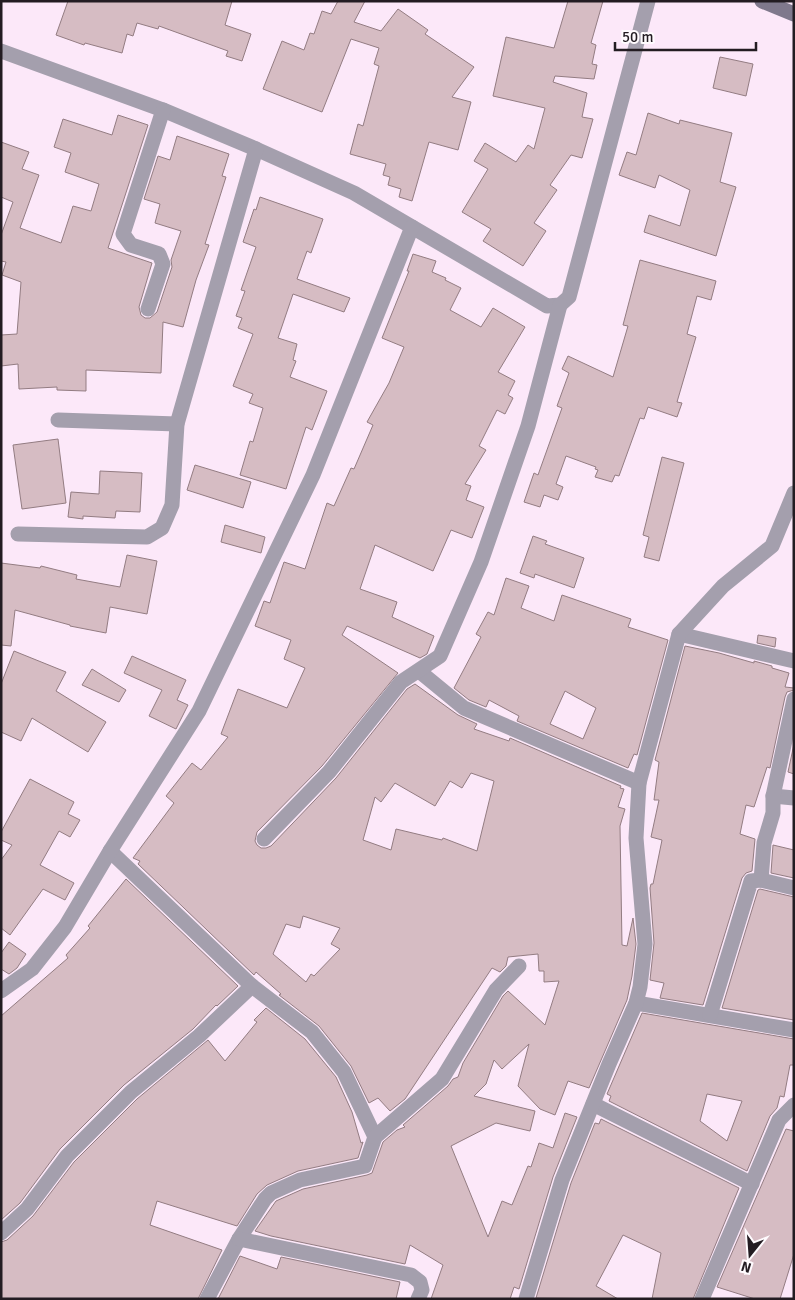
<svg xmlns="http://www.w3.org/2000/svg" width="795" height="1300" font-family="Signika,sans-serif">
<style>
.building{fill:#d6bcc3;stroke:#937c82;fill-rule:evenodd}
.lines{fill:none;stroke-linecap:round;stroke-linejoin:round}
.street{stroke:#a49fad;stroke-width:15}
.secondary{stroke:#7f788c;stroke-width:15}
</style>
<rect width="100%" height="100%" fill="#fce8f9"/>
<g class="building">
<path d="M68,1H232L225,25L251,34L242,61L226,56L228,51L159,26L158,29L137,23L133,36L127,34L122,53L85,43L84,45L56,35Z"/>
<path d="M338,1H365L354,22L381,31L398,9L428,30L425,34L474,67L452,97L471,102L458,150L429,142L412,201L399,197L401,189L388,185L390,177L383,175L386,164L350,154L358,124L363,126L379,66L374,64L379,48L351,39L322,112L263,89L282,41L304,50L310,33L314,34L322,11L331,14Z"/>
<path d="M568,1H603L591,43L596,45L592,64L597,65L594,79L555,76L553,82L587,93L582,117L593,119L582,158L571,155L550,185L557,190L534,223L546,231L523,266L483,241L491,229L462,212L488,169L474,161L485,143L516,162L528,145L534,149L545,108L493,96L506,37L554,48Z"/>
<path d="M720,57L753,64L746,96L713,88Z"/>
<path d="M648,113L679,124L680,120L732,133L720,182L736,187L716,256L644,232L649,215L680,226L690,190L659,175L655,188L619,175L627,152L636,155Z"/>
<path d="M118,115L148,125L108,248L152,263L139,307L141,315L145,318H150L157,312L172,267L171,260L181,231L155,223L160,204L144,199L158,156L170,160L177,136L229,154L222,176L226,177L205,244L209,245L196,280L183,327L163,322L161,373L86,370V391L57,390V387L19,389L18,364L1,366V335L17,334L21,282L2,275L6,262L1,261V235L13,202L1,197V142L29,152L22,169L39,175L20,228L61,243L73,206L91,211L99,184L65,172L71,153L54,147L63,119L112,135Z"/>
<path d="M260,197L323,219L311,253L307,251L297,279L350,298L344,312L293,294L278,338L297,344L293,360L296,361L290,377L327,391L312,430L306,427L286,489L240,475L250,441L253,442L263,408L249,403L253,394L233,386L253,334L238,328L242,318L236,316L245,291L241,290L256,247L243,242L254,209L256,210Z"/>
<path d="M413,254L436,261L432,272L446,278L445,280L461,288L450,310L481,327L493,308L525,327L498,372L515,381L508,395L513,398L505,414L497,410L479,446L486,450L465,484L471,486L466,500L484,507L472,538L451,530L433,571L375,545L360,589L397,602L392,617L434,636L427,654L420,658L347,626L342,635L398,673L322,766L257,832L255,841L257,845L261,848H266L271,846L336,778L407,689L415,684L458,715L477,724L474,729L509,741L510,738L621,786L620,788L624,789L618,807L625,809L620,826L622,945L627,946L633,918L636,944L632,976L627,1000L589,1088L568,1081L555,1115L540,1109L518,1086L529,1044L502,1069L494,1060L486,1084L474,1096L535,1111L530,1131L496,1123L451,1146L488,1237L502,1201L512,1205L528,1166L531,1167L539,1143L553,1148L565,1113L577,1117L553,1177L519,1289L514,1287L510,1299H431L443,1265L410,1245L405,1264L271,1236L255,1231L276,1201L303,1189L367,1175L372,1173L383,1142L397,1130L405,1127L403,1125L448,1086L453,1079L458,1077L463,1063L503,996L508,991L545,1025L559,981L544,982V971H539L538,954L508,957L506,966L500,972L492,968L405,1099L390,1111L378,1098L369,1103L351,1066L319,1026L279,995L281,994L256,972L254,975L138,864L140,861L133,858L174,803L166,796L192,763L201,770L228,737L221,734L238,689L287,708L305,668L284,659L291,640L255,626L264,601L270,603L284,562L305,569L327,503L334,506L351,468L354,469L373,425L367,422L389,383L404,347L382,338L409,271H407ZM471,773L494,781L477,851L443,838L442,840L396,829L391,850L363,840L375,797L381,802L395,783L435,806L450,781L462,788ZM303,916L340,928L331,944L340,949L314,976L311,974L306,982L273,954L286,924L300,928Z"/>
<path d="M640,260L716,281L711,300L697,296L687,334L696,337L677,402L682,403L677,417L648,407L644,419L640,418L619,476L615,475L612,482L595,477L598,470L595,469L596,467L566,456L556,484L563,487L558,500L544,495L540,507L524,502L534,473L538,475L562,408L557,406L569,373L562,369L568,356L613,377L628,326L623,325Z"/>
<path d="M58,439L66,503L22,509L13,445Z"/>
<path d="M662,457L684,463L659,561L644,557L649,537L643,535Z"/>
<path d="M195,465L251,482L243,508L187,490Z"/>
<path d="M100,471L142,473L140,512L116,511L115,518L83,516V519L68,517L71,492L99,494Z"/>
<path d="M225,525L265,537L261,553L221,542Z"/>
<path d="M533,536L547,541L545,544L584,558L574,588L535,574L534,578L520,573Z"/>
<path d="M127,555L157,561L147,614L110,607L106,633L70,626V625L15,610L11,646L1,645V563L40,568L41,566L77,575L76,579L120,587Z"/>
<path d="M506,578L529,586L521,608L554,621L562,595L631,619L628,627L668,640L637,755L634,754L628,768L517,721L519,716L489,700L486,707L469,700L454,688L481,637L476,634L488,612L494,615ZM565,691L596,708L583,739L550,724Z"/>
<path d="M758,635L776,638L775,647L757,643Z"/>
<path d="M685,646L719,653L754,663V661L772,666V668L789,673L785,687L794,688V690L787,692L785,697L770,768L767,767L754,807L746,805L740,834L755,839L752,871L746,873L742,878L703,1005L660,998L664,983L650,980L654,943L650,888L651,884H653L662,840L651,837L659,800H654L659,762L655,760Z"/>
<path d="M14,651L66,672L56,691L106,722L88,752L32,718L21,741L1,732V684Z"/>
<path d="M132,656L186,680L177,700L188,705L176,729L149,716L162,690L124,673Z"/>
<path d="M92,669L126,690L119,702L82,685Z"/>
<path d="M794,744V774L788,772Z"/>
<path d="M30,779L74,802L68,814L80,820L70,837L59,831L40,865L74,883L65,900L43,889L10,935L1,928V860L12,845L1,840V832Z"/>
<path d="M773,845L794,850V878L771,873Z"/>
<path d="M126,879L238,986L217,1006L216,1005L193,1029L124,1085L60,1149L20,1203L1,1220V1016L68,958L66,955L90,928L88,926Z"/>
<path d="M760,889L794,897V1020L722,1008L758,890Z"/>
<path d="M9,942L26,954L17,968L9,974L1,969V953Z"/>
<path d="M266,1008L305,1039L336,1077L352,1112L361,1143L363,1142L358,1158L298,1171L267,1185L257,1194L237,1226L157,1201L150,1225L222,1250L198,1299H1V1242L7,1240L33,1216L74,1162L137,1099L208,1040L225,1061L257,1022L254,1020Z"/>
<path d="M642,1013L794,1039V1065H790L784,1097L780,1096L777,1108L770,1116L747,1171L609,1101L611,1096L607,1094ZM707,1094L742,1101L727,1141L700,1121Z"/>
<path d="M601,1119L739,1188L693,1299H652L661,1253L623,1235L596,1286L618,1299L536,1298L571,1183L595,1123L599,1124Z"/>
<path d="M786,1129L794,1131V1254L780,1299H755L717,1287Z"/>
<path d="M240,1256L277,1269L281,1257L400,1282L396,1299H218Z"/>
</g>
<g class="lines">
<g class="street">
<path d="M1,51L163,110L256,149L354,193L547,306L560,305L569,297L648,1"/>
<path d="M148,309L163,264L159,254L131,245L123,234L163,110"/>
<path d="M58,420L177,424"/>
<path d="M18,534L147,537L162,528L172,505L177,424L256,149"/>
<path d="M679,634L794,661"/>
<path d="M419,671L464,708L639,783"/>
<path d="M773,796L794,798"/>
<path d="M264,839L329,772L401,682L440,656L481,562L528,426L560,305"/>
<path d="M110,851L252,986L312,1032L344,1072L375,1137L365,1166L300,1180L271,1193L265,1199L239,1239L207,1299"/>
<path d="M761,880L764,843L773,813V796L794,699"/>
<path d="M1,991L32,969L65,927L110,851L199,711L313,475L412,227"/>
<path d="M636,1003L794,1030"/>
<path d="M710,1015L751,881L761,880L794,888"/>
<path d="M593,1104L752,1184"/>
<path d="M375,1137L442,1079L496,990L519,966"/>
<path d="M1,1233L27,1209L67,1156L131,1092L199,1036L252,986"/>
<path d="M239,1239L411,1275L420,1282L422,1290L418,1299"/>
<path d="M526,1299L562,1180L609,1064L636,1003L640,987L645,944L636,838L639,783L679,634L723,586L772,546L794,493"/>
<path d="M702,1299L779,1120L794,1105"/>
</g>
<path class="secondary" d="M762,1L794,14"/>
</g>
<rect width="795" height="1300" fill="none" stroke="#231c22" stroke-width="5"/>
<g transform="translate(750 1255) rotate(197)" stroke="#fffbfe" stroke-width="4" paint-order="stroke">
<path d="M0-4L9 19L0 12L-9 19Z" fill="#231c22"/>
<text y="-8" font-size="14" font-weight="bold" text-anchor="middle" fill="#231c22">N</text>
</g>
<path d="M615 42v8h141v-8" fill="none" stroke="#231c22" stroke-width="2.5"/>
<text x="622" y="42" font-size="15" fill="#231c22" stroke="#fffbfe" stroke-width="4" paint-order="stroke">50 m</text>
</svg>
